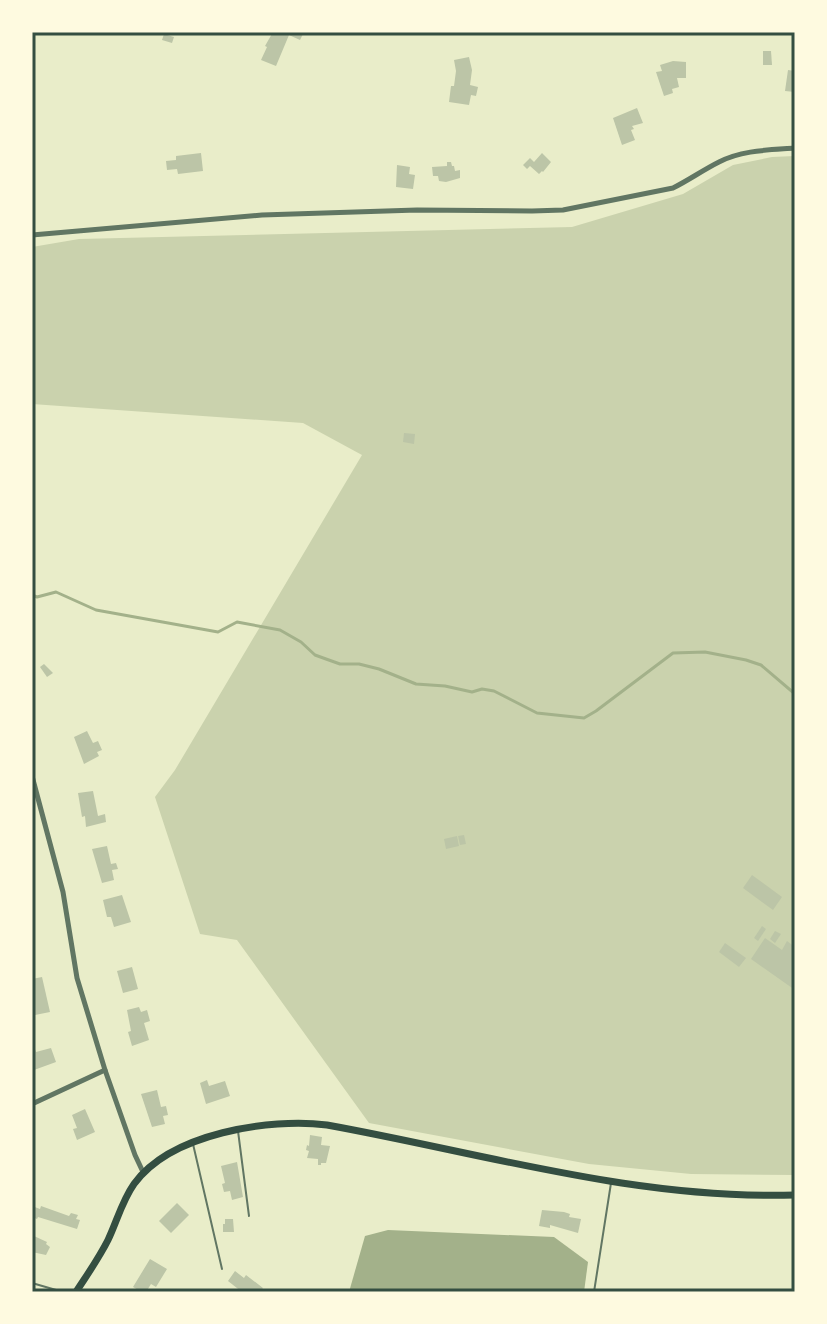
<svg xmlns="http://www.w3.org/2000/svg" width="827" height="1324" font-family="Manrope,sans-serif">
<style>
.green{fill:#cad2ad}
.water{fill:#a3b18a}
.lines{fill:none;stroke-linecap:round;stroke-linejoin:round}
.stream{stroke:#a3b18a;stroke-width:3}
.building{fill:#bcc5a7}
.service{stroke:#617663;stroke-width:2}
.minor{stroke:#617663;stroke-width:5}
.secondary{stroke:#344e41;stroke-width:7}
.neatline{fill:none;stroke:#344e41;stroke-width:3}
</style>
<rect width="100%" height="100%" fill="#e9edc9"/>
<path class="green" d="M795,156V1175L691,1174L589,1164L369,1123L237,940L200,934L155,797L175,770L362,455L303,423L32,404V247L79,239L572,227L683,194L733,165L772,157Z"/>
<path class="water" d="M388,1230L554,1237L588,1262L584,1292H349L365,1236Z"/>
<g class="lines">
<path class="stream" d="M32,595L37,597L56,592L96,610L218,632L237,622L280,630L301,642L315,655L326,659L340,664H359L379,669L416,684L445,686L472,692L482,689L494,691L537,713L584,718L596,711L673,653L705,652L746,660L761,665L795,694"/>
</g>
<g class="building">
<path d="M273,32H304L300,40L289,35L276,66L261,60L267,47L265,46Z"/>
<path d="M164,34L174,37L172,43L162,40Z"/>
<path d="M763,51H771L772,65H763Z"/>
<path d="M469,57L472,70L470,85L478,87L476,96L471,95L469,105L449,102L451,86H454L456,71L454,60Z"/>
<path d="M673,61L686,62V78H677L679,87L672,89L673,93L664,96L656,72L662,71L660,65Z"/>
<path d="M788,70L795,71V92L785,91Z"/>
<path d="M637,108L643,123L632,126L634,129L631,130L635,140L622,145L613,118Z"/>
<path d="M201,153L203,171L178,174L177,169L167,170L166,161L176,160V156Z"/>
<path d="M542,153L551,162L543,172L542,171L539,174L530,166L527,169L523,165L530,158L534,162Z"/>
<path d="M447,162H451L452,166H454L455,171L460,170V178L446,182L439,181L438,176H433L432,167L447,166Z"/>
<path d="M397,165L410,167L409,174L415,175L413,189L396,187Z"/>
<path d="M404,433L415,434L414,444L403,442Z"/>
<path d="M44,664L53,673L47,677L40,667Z"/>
<path d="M87,731L93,743L98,741L102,750L97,752L99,756L84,764L74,737Z"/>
<path d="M93,791L98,816L105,814L106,822L86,827L85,816L82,817L78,793Z"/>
<path d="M464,835L466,844L460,845L458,836Z"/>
<path d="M457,836L459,846L446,849L444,839Z"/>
<path d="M107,846L111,864L116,863L118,869L112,870L114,880L102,883L92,849Z"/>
<path d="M752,875L782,897L773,910L743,888Z"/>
<path d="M122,895L131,922L114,927L111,917H107L103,900Z"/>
<path d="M762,926L766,929L758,941L754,938Z"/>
<path d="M775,931L781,934L775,943L770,939Z"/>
<path d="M765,938L782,950L787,941L795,947V954L793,957L795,959V990L751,959Z"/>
<path d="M725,943L746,958L739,967L719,952Z"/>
<path d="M132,967L138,989L123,993L117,971Z"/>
<path d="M42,977L50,1012L35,1015L32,1000V979Z"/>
<path d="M139,1007L141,1012L147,1010L150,1021L144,1023L149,1040L132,1046L128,1032L131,1031L127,1010Z"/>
<path d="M32,1041L36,1052L51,1048L56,1062L34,1070Z"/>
<path d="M207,1080L209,1086L225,1081L230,1096L206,1104L200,1083Z"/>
<path d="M157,1090L161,1107L166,1106L168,1115L163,1116L165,1124L152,1127L141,1094Z"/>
<path d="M85,1109L95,1132L77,1140L73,1129L77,1128L72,1115Z"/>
<path d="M310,1135L322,1137L321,1145L330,1146L326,1163H321V1165H318V1159L307,1158L309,1151L306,1150L307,1145L309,1146Z"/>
<path d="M237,1162L243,1197L232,1200L230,1191L224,1192L222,1184L225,1183L221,1166Z"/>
<path d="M177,1203L189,1215L171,1233L159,1221Z"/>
<path d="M32,1206L40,1209L41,1206L69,1216L71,1213L78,1215L76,1219L80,1220L77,1229L38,1217L37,1219L32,1217Z"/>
<path d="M542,1210L564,1212L570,1214L569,1217L581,1219L578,1233L550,1225V1228L539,1226Z"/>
<path d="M225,1219H233L234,1232H223V1224H225Z"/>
<path d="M34,1236L47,1242L46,1244L50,1247L46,1255L32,1252V1240Z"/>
<path d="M150,1259L167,1269L156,1287L151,1284L146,1292H142L133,1287Z"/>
<path d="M235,1271L244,1278L246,1275L263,1288L260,1292H242L228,1281Z"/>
</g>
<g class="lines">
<g class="service">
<path d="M238,1131L249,1216"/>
<path d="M193,1144L222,1269"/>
<path d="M32,1283L63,1292"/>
<path d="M594,1292L611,1183"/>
</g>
<g class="minor">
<path d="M32,235L262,215L417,210L532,211L563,210L673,188C689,180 703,170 719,162C742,150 770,150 795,148"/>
<path d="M32,776L63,892L77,978L105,1070L135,1155L143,1172"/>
<path d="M32,1104L105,1070"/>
</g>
<path class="secondary" d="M76,1292C87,1275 99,1258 108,1240C117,1221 122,1201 134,1184C171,1133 269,1118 327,1125C482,1153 636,1200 795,1195"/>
</g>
<rect width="827" height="1324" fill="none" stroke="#fefae0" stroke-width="68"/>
<rect x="34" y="34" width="759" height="1256" class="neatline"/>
</svg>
